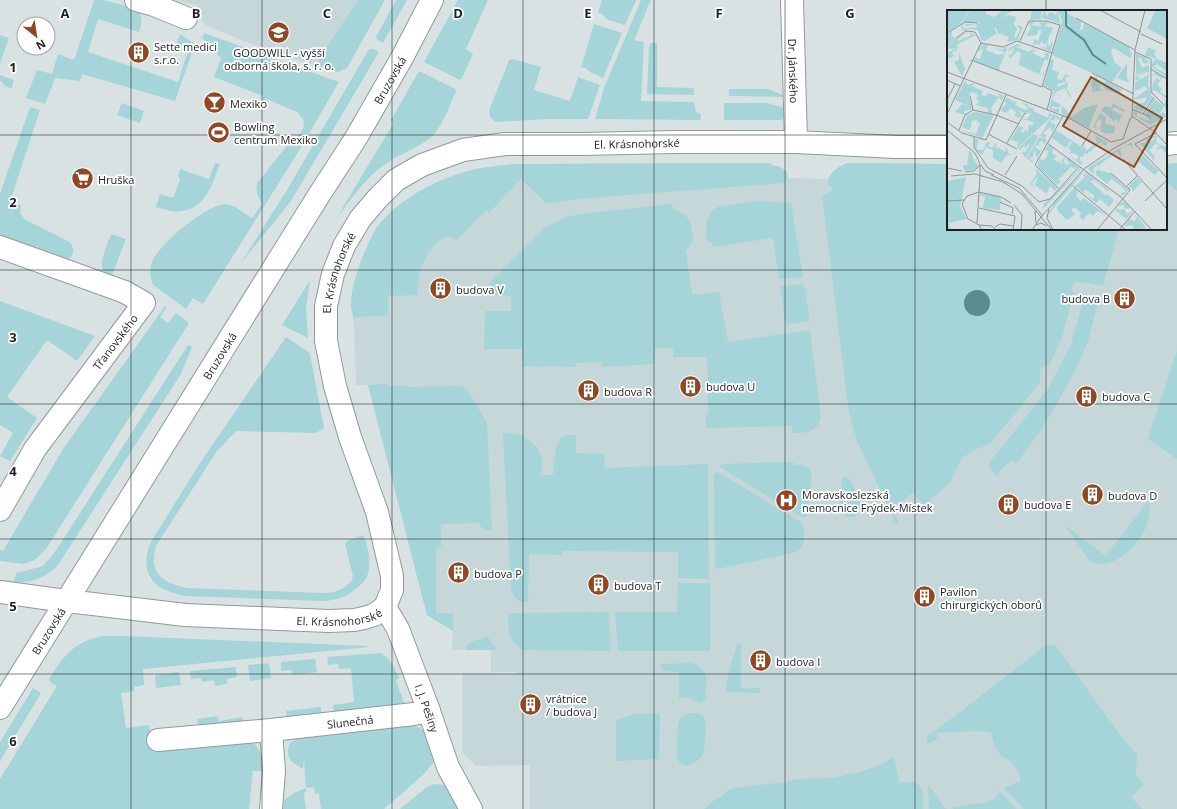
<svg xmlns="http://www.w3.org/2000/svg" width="1177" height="809" font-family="'Open Sans',sans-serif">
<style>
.built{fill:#c6d7d9}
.green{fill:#a5d5d9}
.water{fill:#578d91}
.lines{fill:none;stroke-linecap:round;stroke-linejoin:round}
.minor-casing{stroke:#929a9b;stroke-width:24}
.major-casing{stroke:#929a9b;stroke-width:24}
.minor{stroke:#fff;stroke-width:22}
.major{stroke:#fff;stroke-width:22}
.grid{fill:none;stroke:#1c2020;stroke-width:1;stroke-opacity:0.55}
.labels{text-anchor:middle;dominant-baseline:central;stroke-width:3.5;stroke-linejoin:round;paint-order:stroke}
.poi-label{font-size:11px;fill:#1c2020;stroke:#fff;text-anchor:start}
.street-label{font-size:11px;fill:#1c2020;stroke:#fff}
.inset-river{fill:none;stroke:#578d91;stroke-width:2}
.inset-road{fill:none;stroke:#8d9494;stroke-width:1}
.view{fill:#8f4823;fill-opacity:0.15;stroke:#8f4823;stroke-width:2}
.inset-edge{fill:none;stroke:#1c2020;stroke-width:2}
.grid-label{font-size:13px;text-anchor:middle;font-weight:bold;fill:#1c2020;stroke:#fff;stroke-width:3.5;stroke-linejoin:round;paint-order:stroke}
</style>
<rect width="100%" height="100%" fill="#d9e2e2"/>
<g class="built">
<path d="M175,0H358L327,46L315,66L241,40L204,24L198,6Z"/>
<path d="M770,163L772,165L780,167L787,172L788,178L828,179L830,175L837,168L847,163L948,164V229H1166V164L1177,163V809H923L922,803L726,809H530V765L476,766L462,752V673L515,674L516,672H491V650H452L453,631L427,615L368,385H356L354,322L351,303L356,277L363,256L369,242L377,228L381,222L404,201L440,181L452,176L477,169L515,164Z"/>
</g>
<g class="green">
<path d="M94,0H103L137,9C143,17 142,23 139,32L98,19L88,52L178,82L189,48L176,44L180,34L195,44L175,101L82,74L80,81L55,78L45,104L26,98L37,70L52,74L58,54L74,60Z"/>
<path d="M358,0H385L347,68L338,72L315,66L327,46Z"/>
<path d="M396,0H407L383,43L378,40L376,37Z"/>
<path d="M458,0H488L466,49L473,54L462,78L460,80L424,62Z"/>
<path d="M602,0H636L625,25L606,19L603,15L598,12Z"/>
<path d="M641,0H651L634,40L644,42L641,101L694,102L696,112L701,114V120L595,119L604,88Z"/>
<path d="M594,24L622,33L603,78L590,72L587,69L581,67Z"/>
<path d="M204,33L339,82L297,154L203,304L193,298L186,309L153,285C150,278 149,270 152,262C159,244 206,205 225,204C235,204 244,214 252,218L262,204C258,196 254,190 258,182L289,143L301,133L304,126L303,119L297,112L266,99L261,111L258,110L263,96L214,77L221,58L202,38Z"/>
<path d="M0,35L9,38L0,64Z"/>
<path d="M651,43H657V87L694,88V95L647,94L649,47Z"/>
<path d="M369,49H373L379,52L291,201L241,263L287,190Z"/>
<path d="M513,59L541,67L534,90L570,101L578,77L600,85L588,119H550L496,122C491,119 489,117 489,111L509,60Z"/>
<path d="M419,71L455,89L456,91C450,104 445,120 436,132C426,145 401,153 387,163C366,177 351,199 336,219L393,124L391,120Z"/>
<path d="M0,75L14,80L12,88L6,87L0,80Z"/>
<path d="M729,89H768L787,97L729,96Z"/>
<path d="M122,103L144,111L140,123L117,115Z"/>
<path d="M724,103H767L788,109L787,117L781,120H724Z"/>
<path d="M30,107L40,110L10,202L21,205L20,212L24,219L70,242C76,250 73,259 64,261L0,239V194Z"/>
<path d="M215,163L220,164C211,188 203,215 171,211C166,210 161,208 156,207L160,194L173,198L180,180L178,176L180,169L209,179Z"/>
<path d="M770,163L772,165L780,167L787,172V178L785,183L576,199L547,204L521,179L489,213L486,210L457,240C440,225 422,262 419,275C418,282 418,288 418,295L388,296V316L355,317L354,322C353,316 351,309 351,304C351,288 359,264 365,251C369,243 372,233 378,226C402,196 439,178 476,169C489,166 503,165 515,164Z"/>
<path d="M847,163L948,164V229H1119L1103,286L1088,283L1075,282L1071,290L1074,292L1062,338L1049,365L1041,367L1040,376V383L990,444L972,451L961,459L950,483L924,505L913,493L892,509L899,522L896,524L858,443L853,428L848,407L822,195L829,194L832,188L828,185C828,173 836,168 847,163Z"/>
<path d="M1177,163V191L1166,181V164Z"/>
<path d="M756,201L791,203L803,277L779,279L773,238L713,247L712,242H707L706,224L710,213L717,207Z"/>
<path d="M672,204L673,209L685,214L691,224L693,237L692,244L686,251L692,295L719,292L728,342L810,330L821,417C817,433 806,433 792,433V426L706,428V414L708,413L707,357H673V348H655V364L602,367L601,362L576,363V367H562V366L523,367L522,349H484L485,311H511V296L485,295L487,288L492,280L544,228L562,219L579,214Z"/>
<path d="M111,234L126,239L111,278C93,271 107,247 111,234Z"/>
<path d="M310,280L306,309L308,338L282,325Z"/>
<path d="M804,284L810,321L786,325L780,286Z"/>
<path d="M1085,295L1099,299L1088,341L1077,367L1063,393L1042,429L1016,464L1012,460L1002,468L997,477L989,467L990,462L1048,389L1071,344Z"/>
<path d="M0,301L95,336L77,361L47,340L7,397L37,418L10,461L0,456L13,433L0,425Z"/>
<path d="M165,306L167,307L160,317L168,323L176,313L189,323L46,549L35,560L23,564L0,561V550L3,551L63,449Z"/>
<path d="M286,337L307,351L310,354L324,428L316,433L236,431L217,451L156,546C148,573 163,583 187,588L325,593L334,592L342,589L351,582L353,576L345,544L347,541L363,535C369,548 373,567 365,580C362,584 358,587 353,591C349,594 343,598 337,599C332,600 327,601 322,601L184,596C177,594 169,592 163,589C144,578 143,560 151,542L200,463Z"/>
<path d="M188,345L192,347L181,374L58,565C45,578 31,584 13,582L17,573L43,566L55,552Z"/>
<path d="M1177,351V459L1148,439L1173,362Z"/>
<path d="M388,384V386H404L411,387L460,386L467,389L487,423L492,530H484L478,523L441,524V548H436V613H453V631L427,615L368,385Z"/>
<path d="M503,433L522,435L537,447L542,459L541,475H553L556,447L561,438L567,435H576V453L604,454L605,468L708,464L709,579L678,578V552L563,551L562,555L529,554L528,602C517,602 516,599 511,590Z"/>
<path d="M793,462L794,465C803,465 810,465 812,475L807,516L803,518L720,467L721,464Z"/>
<path d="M718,472L802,523C807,531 804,548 796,552L718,569L715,567L714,474Z"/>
<path d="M845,476C850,478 851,483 854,488C856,494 862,502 861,508C860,519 843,520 840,511C838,505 841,486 842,479Z"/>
<path d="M1148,501C1149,505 1150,511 1149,516C1147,536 1123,563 1102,564C1099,565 1094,562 1090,562L1065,525L1106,556Z"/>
<path d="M678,583H710V651H618L615,612H677Z"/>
<path d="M609,612L611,651L523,650C508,641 508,629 508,613Z"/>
<path d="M101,636H123L367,646L370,647L143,669L144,685L134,687V691L121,693L126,728L149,725L152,747L253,742C261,752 264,759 267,771H253L249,809H0V779L57,686L50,682L49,679C64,656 72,643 101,636Z"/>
<path d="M487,636L497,650H466V646C472,640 479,640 487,636Z"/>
<path d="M741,643V688H760V693L726,692L727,680L737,644Z"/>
<path d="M1051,644L1056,646L1121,736L1137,755L1136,775L1144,785L1131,797L1142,809H1024L1004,788L1020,781V775L1011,761L1001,756L994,745L991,733L979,731L937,733V740L931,741V743H926L928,735L959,713L1046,645Z"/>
<path d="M381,653C391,659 395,668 399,678L396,680L405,705L334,713L333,705L354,702L351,668L339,669L338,664L328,665L327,657Z"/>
<path d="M315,659L317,672L293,675L292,670L281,671V662Z"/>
<path d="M269,663L271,678L250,681L248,665Z"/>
<path d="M691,663C711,669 707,683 705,700L699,703L688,697L679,699V672L661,671V666H660V664Z"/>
<path d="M236,667L237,677L227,679V684L215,686L214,680L202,682L201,678L191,679L190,671Z"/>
<path d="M179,672L181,685L156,688L155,675Z"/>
<path d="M33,688L40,692V695L0,761V742Z"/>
<path d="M321,707V714L287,718L286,711Z"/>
<path d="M660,713L659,759L616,761V720L635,714Z"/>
<path d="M690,713C695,713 701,713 704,717C707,722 705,749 703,754C699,762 684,771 678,760C675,753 678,731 678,723L681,718Z"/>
<path d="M218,716L219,721L242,717L243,723L198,727L197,719Z"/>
<path d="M412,725C415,726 419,727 421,729C429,735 432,753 434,762L423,775L384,809H321L319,793L315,794L314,787L306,788V792L304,793L306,809H283L284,800L296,792L306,788L304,760L303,769L292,762L288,755V749L290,743L299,737Z"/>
<path d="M894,757L899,782H913L919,785L923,794V809H704L716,799L724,795L728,790L734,788L786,782L796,779L833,778L859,772L880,765Z"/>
<path d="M433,784L444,785L448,787L459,809H400L427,787Z"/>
<path d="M928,784L945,808L947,809H929Z"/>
<path d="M999,790L1016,809H953L952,807L984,803L996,798Z"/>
</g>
<circle class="water" cx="977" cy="303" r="13"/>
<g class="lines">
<defs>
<g id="minor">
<path d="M136,0L154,5L186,18"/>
<path id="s1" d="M792,0L796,142"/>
<path d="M1166,144L1177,143"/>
<path d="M0,247L125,292L144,303L35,449L0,510"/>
<path id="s2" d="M0,592L66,601L93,604L185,615L329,621L354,620L364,618L374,615L385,607L392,590V576L377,512L350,437L335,386L326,341V306L333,274L344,246L360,219L377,199L396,180L422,165L463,150L505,144H581L676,142H796L896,147H948"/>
<path id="s3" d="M385,607L398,629L429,711L448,767L471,809"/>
<path d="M271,730L274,771L271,809"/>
<path id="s4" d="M158,740L271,730L414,714L429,711"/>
</g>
<g id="major">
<path id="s5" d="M0,708L319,195L356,138L403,56L432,0"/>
</g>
</defs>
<use href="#minor" class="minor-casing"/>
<use href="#major" class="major-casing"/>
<use href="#minor" class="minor"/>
<use href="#major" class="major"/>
</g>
<path class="grid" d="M131,0V809M262,0V809M392,0V809M523,0V809M654,0V809M785,0V809M915,0V809M1046,0V11M0,135H948M1166,135H1177M1046,229V809M0,270H1177M0,404H1177M0,539H1177M0,674H1177"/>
<defs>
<symbol id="university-disc" viewBox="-11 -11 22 22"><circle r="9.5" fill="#8f4823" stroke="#fff"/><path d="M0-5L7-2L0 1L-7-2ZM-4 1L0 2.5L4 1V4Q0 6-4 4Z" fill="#fff"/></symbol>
<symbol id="building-disc" viewBox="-11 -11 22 22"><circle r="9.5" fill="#8f4823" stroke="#fff"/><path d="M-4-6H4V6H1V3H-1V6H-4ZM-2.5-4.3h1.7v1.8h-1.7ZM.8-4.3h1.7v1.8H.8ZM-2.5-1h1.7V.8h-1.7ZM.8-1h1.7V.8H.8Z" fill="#fff"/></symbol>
<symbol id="bar-disc" viewBox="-11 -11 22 22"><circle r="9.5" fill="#8f4823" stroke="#fff"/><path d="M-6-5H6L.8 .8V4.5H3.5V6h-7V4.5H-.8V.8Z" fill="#fff"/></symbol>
<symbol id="stadium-disc" viewBox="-11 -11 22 22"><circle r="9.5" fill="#8f4823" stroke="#fff"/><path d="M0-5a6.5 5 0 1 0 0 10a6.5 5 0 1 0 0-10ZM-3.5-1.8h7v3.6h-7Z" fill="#fff"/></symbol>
<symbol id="supermarket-disc" viewBox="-11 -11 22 22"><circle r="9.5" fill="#8f4823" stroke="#fff"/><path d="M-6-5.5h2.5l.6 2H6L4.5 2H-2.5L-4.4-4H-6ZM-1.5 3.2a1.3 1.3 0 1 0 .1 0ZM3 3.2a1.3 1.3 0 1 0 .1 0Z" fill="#fff"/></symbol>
<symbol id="hospital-disc" viewBox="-11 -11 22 22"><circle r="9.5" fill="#8f4823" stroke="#fff"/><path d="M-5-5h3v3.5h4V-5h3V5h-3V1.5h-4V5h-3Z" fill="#fff"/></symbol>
</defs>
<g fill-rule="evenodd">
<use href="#university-disc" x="266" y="20" width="25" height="25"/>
<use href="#building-disc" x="126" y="40" width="25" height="25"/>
<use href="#bar-disc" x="202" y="90" width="25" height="25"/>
<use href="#stadium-disc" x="206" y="120" width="25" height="25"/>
<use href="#supermarket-disc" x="70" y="166" width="25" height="25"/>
<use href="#building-disc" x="428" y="276" width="25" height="25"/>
<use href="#building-disc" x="1112" y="286" width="25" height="25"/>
<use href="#building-disc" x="678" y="374" width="25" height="25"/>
<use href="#building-disc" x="576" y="378" width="25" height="25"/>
<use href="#building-disc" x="1074" y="384" width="25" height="25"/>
<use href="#building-disc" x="1080" y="482" width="25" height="25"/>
<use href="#hospital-disc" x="774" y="488" width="25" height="25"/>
<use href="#building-disc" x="996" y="492" width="25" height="25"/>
<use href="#building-disc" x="446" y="560" width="25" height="25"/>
<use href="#building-disc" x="586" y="572" width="25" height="25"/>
<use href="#building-disc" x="912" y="584" width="25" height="25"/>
<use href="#building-disc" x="748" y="648" width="25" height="25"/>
<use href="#building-disc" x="518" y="692" width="25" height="25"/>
</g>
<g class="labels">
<g class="poi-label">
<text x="154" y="46">Sette medici<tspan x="154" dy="13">s.r.o.</tspan></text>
<text x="279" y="52" text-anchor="middle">GOODWILL - vyšší<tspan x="279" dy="13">odborná škola, s. r. o.</tspan></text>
<text x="230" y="103">Mexiko</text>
<text x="234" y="126">Bowling<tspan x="234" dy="13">centrum Mexiko</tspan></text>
<text x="98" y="179">Hruška</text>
<text x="456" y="289">budova V</text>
<text x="1110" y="298" text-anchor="end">budova B</text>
<text x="706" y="386">budova U</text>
<text x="604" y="391">budova R</text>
<text x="1102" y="396">budova C</text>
<text x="802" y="494">Moravskoslezská<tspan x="802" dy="13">nemocnice Frýdek-Místek</tspan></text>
<text x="1108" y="495">budova D</text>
<text x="1024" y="504">budova E</text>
<text x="474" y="573">budova P</text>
<text x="614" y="585">budova T</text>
<text x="940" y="591">Pavilon<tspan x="940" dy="13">chirurgických oborů</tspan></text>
<text x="776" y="661">budova I</text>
<text x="546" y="698">vrátnice<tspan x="546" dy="13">/ budova J</tspan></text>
</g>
<g class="street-label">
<text stroke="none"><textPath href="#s1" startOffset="71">Dr. Jánského</textPath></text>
<text stroke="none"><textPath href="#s5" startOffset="739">Bruzovská</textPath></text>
<text stroke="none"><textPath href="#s2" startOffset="1097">El. Krásnohorské</textPath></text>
<text stroke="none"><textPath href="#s2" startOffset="737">El. Krásnohorské</textPath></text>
<text transform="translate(115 342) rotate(-53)">Třanovského</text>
<text stroke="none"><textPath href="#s5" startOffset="415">Bruzovská</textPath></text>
<text stroke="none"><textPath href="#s2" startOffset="341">El. Krásnohorské</textPath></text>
<text stroke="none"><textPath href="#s5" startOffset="91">Bruzovská</textPath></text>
<text stroke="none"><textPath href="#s3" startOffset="110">I. J. Pešiny</textPath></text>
<text stroke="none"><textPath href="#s4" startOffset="193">Slunečná</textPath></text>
</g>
</g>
<g transform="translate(947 10)">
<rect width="220" height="220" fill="#d9e2e2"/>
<path d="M0,0H22L14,13L2,22H5L4,26L8,28L0,38V25L2,28L0,23ZM23,0H39V4L47,7L56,0H67L53,8L61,5L69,7L67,14L70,19L67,27L69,28L73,20L70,15L76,17L71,30L60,32L62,27L51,23L49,17L47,19L50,23L38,31L34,30L31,20L23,19L16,21L14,17L16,14V19L30,17L29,14L20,16L17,14H32V12H15ZM85,0H95L94,9L83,10ZM97,0L100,6L103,2L109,5L110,1L107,0L111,1L113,13L95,8ZM111,0H120L121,4L134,11L133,20L136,19L137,13L181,36L185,44L183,48L167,38L164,40L167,52L175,58L165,72L105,45L115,12ZM209,0H220V29L200,18ZM81,12H87L85,15L94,17L93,12H97L101,13L98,16L106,18L101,29V33L99,32L98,35L95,32L91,35L100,38L99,33L103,36L106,30L104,41H102L89,34L85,35L88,29L91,31L95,20H91L90,25L82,26L78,24V22L80,25L84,17ZM20,22L11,29V31L25,25L21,22L29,25L11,34L10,40L5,42L7,46L1,49L0,43L10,38L0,39L8,29ZM39,34L41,35L39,40L51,45L58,43L46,37L55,40L61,36L51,61L27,50L28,47L33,49L36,39L29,42L32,37L36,39L33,36ZM70,34L76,35L69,37L82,42L86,39L84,46L87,39L89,40L86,43L95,48L98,47V43H102L101,51L98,49L92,64L95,65L98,60L96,66L72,55L74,43L70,41L64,48L61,46L66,43L68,39L65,42L67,37L61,41L62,38ZM201,37L209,41L207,43L210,49L220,53V62L210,54L207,57L220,64V67L206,58L205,54L209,49L198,45ZM12,43L18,59L15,66L7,52L12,50ZM189,44L198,47L200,49L196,50H201L202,52L199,54L195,52V48H191L195,58L202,55V60L201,74L205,88L195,102L187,98V96L198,92L200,87L187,90L188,88L201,79L198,76L188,81V73L202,64L200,62L191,66L193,69L189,71L188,67L202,60L189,65ZM103,49L107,50L105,60L112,62L110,69L115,70L118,64L123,66L118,68L119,72L110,74L111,77L121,72L120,80L124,86L123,88L118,78L109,82L105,90L114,95L112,98L105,96V99H112V103L102,99L107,81L97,75ZM180,53V68L183,73L170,68ZM207,62L218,68H215L210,75L215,78L213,82L220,86V89L208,80L205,82L208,86L205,84L206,72L210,74L207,71L209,68L212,70L214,68L207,64L205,68ZM149,66L153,72L154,69L155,73L157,71L162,72L175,79L172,84L159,80L154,74L152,78L156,80L146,82L144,72ZM18,71L21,75L26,73L28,74L25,76L36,81L34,85L39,86L41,83L53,87L51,83L57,86L55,90L51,88L44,98L45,103H41V98L29,95L33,91L29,89L31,84L24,82L22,86L25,99L17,101L18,105L8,102L15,94L24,97L8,90ZM60,87L66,92L70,91L68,95L74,98L79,100L81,98L74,92L82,95L80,104L71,101L75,105L73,108L68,106L69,102L64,98L59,103L53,100L60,93L57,92ZM207,89L217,96L218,91L220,93V100L217,96L212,105L216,102L220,106L203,115L187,105L186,104L187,100L191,103L190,106L203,111L198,104ZM166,93L178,100L177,102L167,97L165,100L174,105L176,103L171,113L170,109L167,111L154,100L158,96L164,98ZM151,94L142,118L115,104L114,101L116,96L124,107L137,98ZM82,97L87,99L85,103L86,101L101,108L102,103L105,104L101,110L70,138L71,132L64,130L72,116L77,118L72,121L77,123L78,119L81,122L82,114L85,116L87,112L75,109H80L84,104L80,102ZM28,102L47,105L35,128L14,120L29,124L33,113L29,110L25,111L23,120L15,117L20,105ZM153,103L159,107L158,113L168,117L167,123L160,124L153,121L155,111L151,109L148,116L152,119L146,117ZM106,104L113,107L111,111L109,106L107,111L104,110L103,112L109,115L105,122L103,117L96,123L99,125L98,129L93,126ZM109,120L133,136L136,135L133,139L136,136L140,140L150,133L148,125L161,133L158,136L154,132L145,140L143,138L145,140L140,144L137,143L136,147L133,146V151L136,152L134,155L121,145L129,150L132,147L127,143L122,144L124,141L121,138L125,132L123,131L119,138L105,128ZM87,124L91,126L79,148L74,142H78L83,135L81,134L78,139V135L73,140L71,138ZM209,125L211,127L201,130L202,132L210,128L209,131L211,134L220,137V144L214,138L210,140V137L214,138L209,133L202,140L208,147L206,152L205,146L202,148L203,146L193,133H200L199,130ZM92,127L100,130L98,135L95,131L92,132V136L89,135L88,137L94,141L90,148L87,139L86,147L82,148L87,152H84L80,148ZM28,128L35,131L31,130L30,140H36L40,132L44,133L41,136L45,138L49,133L50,139L51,137L58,142L60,137L61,143L64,145H60L54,153L46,148V140L39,137L35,145L28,139ZM185,132L186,136L179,135L173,139L175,148L170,142L152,155L153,157L151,160L163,163L181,180L176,186L173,184L179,181L175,177L165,169L160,174L149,165V161L153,157L150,155L146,160L148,165L141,159L142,157L165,141L144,157L168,141ZM102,135L107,139L105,143L110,146L106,149L112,153L111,150L114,154L116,153L114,151L117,147L119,148L116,150L119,155L123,154L119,150L120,148L134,159L131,158L133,160L96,199L97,194L131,161L124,157L111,170L115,171L127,160L110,175L90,156L93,148L95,151L100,147L101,141L97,140ZM22,140L28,146L24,144L31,156L29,159L17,161L16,155H20ZM196,145L211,161L208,165L192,152L190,153ZM88,158L110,178L108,181L103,176L100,184L88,175L91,165L85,174L89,177L83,175L90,163ZM137,161L162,180L160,181L147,170L143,171L159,186L160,184L167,190L162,197L153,189L149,193L141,186L147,189V185L138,179L137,183L128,176L138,167L135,164L100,206L107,193L122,176L135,163L139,165H140ZM19,167L13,196L20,209L1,213L4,219L13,220H0V171ZM190,168L195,172L185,182V177L182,179L181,177ZM127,178L131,181L129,186L134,191L137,188L160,206L150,201L146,206L142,203L136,210L132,207L134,203L127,197L124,201L129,204L120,210L111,201L110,197ZM33,183L54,187L53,200L36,198L38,186H33ZM176,191L184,198L178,199L179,204L186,201L179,209L168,200L170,198L172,200L178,199L177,195L171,196ZM190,206L199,218L181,220L186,219V215L177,216L182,209L188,211Z" fill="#a5d5d9"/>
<path class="inset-river" d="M119,0V16L137,30L146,45L159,54"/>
<path class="inset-road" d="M153,0L194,22M129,8L188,40M2,22L18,12L31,13M194,24L215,34M9,28L19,21L28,22L34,33M188,42L204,49V82L217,95M24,50L95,77L113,15L99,11H82L73,31M204,59L220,69M0,62L122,108L164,132L176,129L183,109L186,107L208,122L220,135M145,63L187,84M0,70L13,76M96,76L105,81L100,100M23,86L26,100M0,90L8,74M185,99L203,107M0,104L34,33L56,37L70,31L105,43M196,104L207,87M185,107L188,40L198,0M0,112L15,123L39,130L59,85M0,120L28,143L33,154V165M12,120L18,105L26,100L49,105L72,114M209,123L188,134L220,168M41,124L70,139M27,127V137L41,158L75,176L92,192L103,189L129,160M60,133L78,103M100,133L174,187L205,220M135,136L144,121M176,149L220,199M34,155L38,161L47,165M0,158L15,161M18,162L27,161L33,155M44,165L72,178L95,205M58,165L70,146M4,166L28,164L56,172L75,184L94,207L137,159L164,140L220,109M126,176L179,220M179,177L190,166M111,178L88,155L116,106M0,191L17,190M198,191L220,170M53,192L66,198L65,204M67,195L75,205L74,220M32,198L68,206L66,220M102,199L100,208L106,220M88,201L89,213M30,213L32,182L54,187L64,193M32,215L21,209L15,194L20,186L32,182L33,165M89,215L94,213L100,216M48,217L53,214L66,216M35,220L32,215L45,216L49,220M85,220L94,207L105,220M150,220L183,180L164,163M172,220L188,201"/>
<path class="view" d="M144,67L215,108L187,157L116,116Z"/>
<rect width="220" height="220" class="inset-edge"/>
</g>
<g class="grid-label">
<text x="65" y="18">A</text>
<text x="196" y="18">B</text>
<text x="327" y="18">C</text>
<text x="458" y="18">D</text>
<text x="588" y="18">E</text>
<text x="719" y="18">F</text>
<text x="850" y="18">G</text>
<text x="13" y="72">1</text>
<text x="13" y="207">2</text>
<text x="13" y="342">3</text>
<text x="13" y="476">4</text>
<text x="13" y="611">5</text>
<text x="13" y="746">6</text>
</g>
<g transform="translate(36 36) rotate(150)"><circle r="19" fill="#ffffff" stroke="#a4a6a6"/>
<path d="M0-3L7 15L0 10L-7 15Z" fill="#8f4823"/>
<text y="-6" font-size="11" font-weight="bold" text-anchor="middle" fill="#1c2020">N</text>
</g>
</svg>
